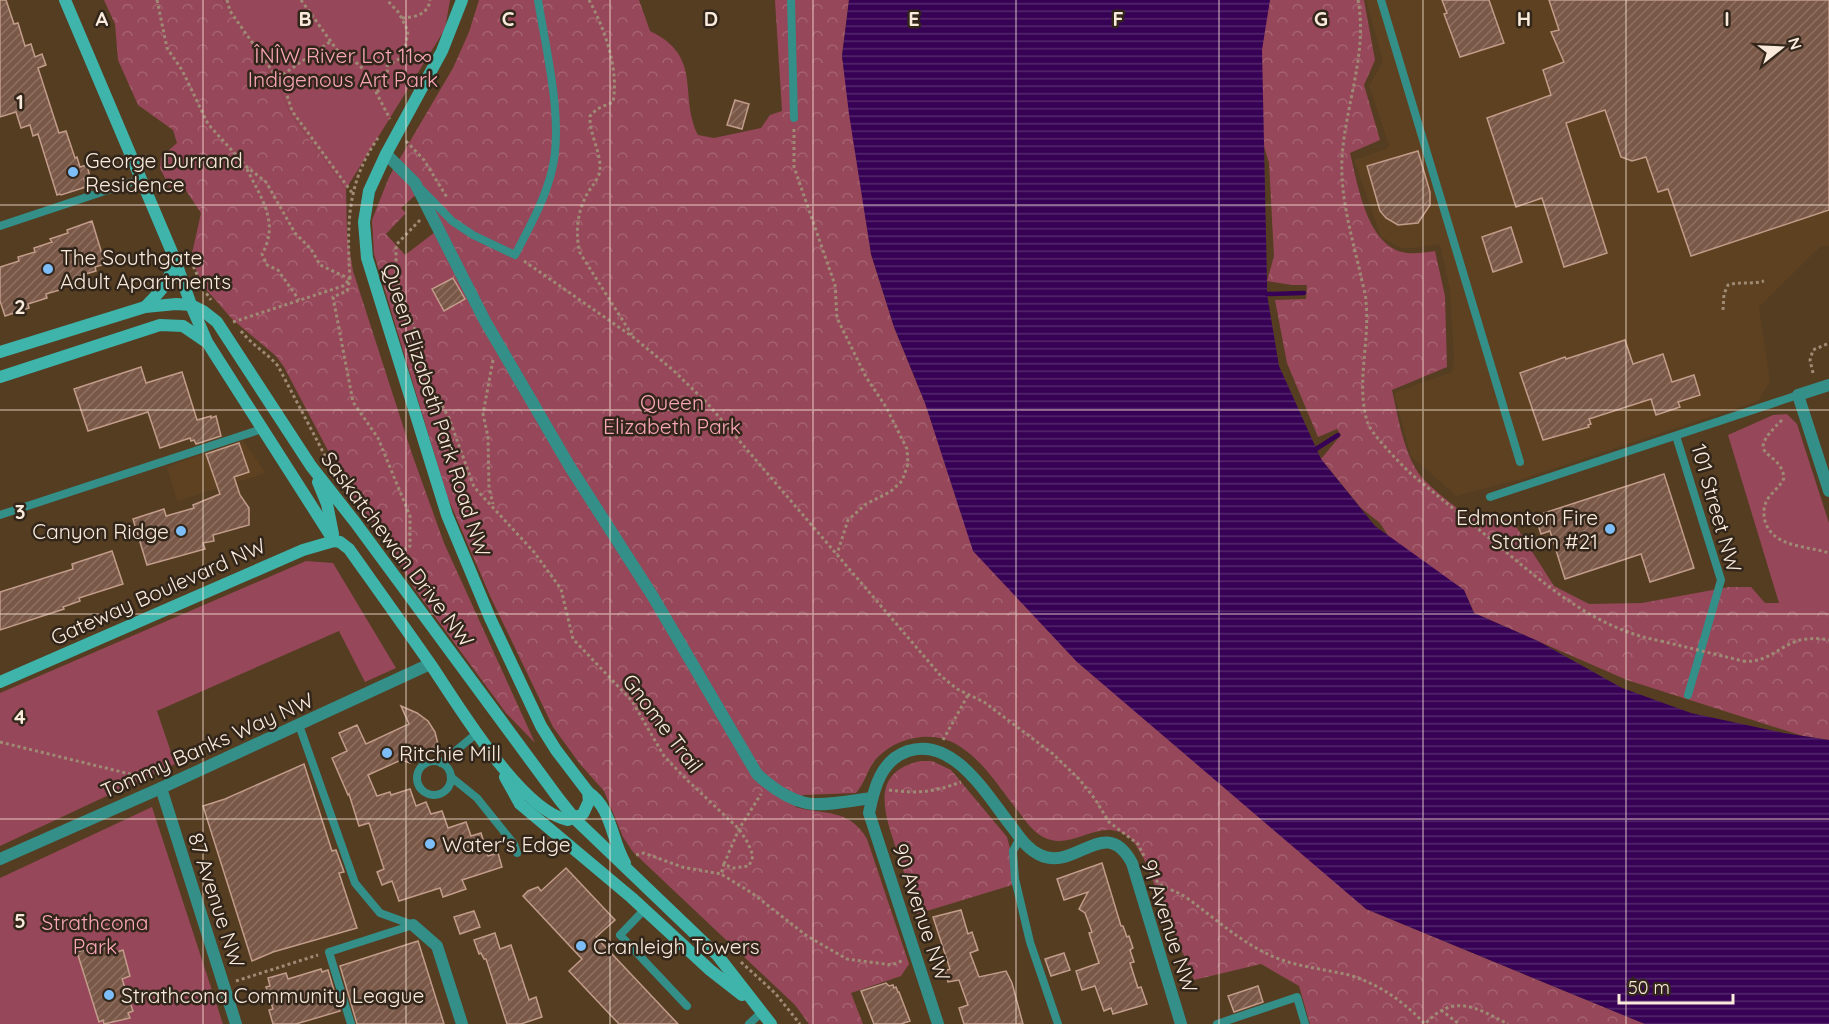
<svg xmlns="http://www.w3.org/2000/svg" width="1829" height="1024" font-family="Quicksand,sans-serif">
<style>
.built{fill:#5e4120}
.forest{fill:url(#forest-crowns);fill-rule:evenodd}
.green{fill:#964759}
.water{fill:url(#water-rules)}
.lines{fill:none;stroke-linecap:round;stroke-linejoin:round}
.stream{stroke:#370255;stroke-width:4.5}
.building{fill:url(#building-hatch);stroke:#c29c8a;stroke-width:1.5}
.path{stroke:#9f8b75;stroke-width:3;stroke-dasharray:3 3;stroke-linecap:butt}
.lane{stroke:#338f88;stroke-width:8}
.street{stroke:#338f88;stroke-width:12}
.secondary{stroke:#3eb4ab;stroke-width:12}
.path-bridge{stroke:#9f8b75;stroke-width:3;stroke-dasharray:3 3;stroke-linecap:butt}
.grid{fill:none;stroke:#f9eadb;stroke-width:1.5;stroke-opacity:0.55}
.poi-dot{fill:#7dbef9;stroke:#32261b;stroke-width:2}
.labels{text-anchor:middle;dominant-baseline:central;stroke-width:5;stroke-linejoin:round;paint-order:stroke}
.park-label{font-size:21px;fill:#f9a7b6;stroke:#32261b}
.poi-label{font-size:21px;fill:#f9eadb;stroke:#32261b;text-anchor:start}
.street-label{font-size:21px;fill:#f9eadb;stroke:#32261b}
.grid-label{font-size:20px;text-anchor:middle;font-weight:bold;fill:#f9eadb;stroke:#32261b;stroke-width:5;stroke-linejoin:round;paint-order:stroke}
</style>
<defs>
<pattern id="forest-crowns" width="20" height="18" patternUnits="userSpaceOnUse" patternTransform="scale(1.5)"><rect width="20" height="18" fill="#964759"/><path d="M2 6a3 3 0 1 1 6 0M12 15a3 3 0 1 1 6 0" fill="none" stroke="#a56270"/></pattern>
<pattern id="water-rules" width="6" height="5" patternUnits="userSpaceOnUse" patternTransform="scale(1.5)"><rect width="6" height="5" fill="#370255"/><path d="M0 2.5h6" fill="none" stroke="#55276d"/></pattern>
<pattern id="building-hatch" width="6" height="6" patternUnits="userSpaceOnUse" patternTransform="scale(1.5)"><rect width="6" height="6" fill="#7a5847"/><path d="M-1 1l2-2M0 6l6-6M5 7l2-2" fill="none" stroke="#8e7061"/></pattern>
</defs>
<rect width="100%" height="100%" fill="#553d22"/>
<g class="built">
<path d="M1366,0H1829V246H1821L1759,307L1770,381L1758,401L1525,478L1456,496L1411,456L1394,393L1452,372L1454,358L1450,290L1440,244L1413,248H1401L1381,237L1354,160L1386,149L1389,145L1369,86L1383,61Z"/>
<path d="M243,440L266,473L177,501L167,467Z"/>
</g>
<g class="forest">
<path d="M104,0H223L278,86L291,114L346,189L347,235L353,271L412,454L444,543L535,743L506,713L416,591L377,528L354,500L284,367L276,356L232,319L204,287L191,258L201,213L185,189L171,190L160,168L161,157L177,143L173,130L138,105L118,60L115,24Z"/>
<path d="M479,0H639L650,31C704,57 678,95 698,135L714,138L761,128L770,115L782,111L775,0H849L842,56L871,254L894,327L925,403L1366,909L1645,1024H1310L1299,986L1261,964L1194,980L1143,857C1139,851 1135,842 1130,838C1100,814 1073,853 1043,837C1032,831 1025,820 1018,811C993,780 967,732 921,737C905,739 892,744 880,755C868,765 866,782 856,793L803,795L795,807C824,815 849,808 867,839L909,964L901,976L851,993L863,1024H809L795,1005L633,852L623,837L604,791L580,764L553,727L491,598L447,496L374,254L372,220L389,177L453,68L469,32ZM420,191L439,229L405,255L386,234L406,213L401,208Z"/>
<path d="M1266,0H1364L1375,60L1364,85L1380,140L1350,153C1358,185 1367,248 1407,253C1416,254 1427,252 1435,251L1445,296L1447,367L1392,390C1398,417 1405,461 1425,481C1438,494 1454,505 1468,517L1500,516L1517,528L1554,586L1589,604L1642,603L1729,587H1751L1765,603H1829V740L1803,736L1627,680L1474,613L1464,590L1411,555L1389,537L1380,523L1361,508L1321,459L1341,435L1337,429L1318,437L1287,363L1275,300L1306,299L1307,285H1292L1267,281L1274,256L1269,163L1261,136L1259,68Z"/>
<path d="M921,761H932L951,770L1007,837L1019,883L917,914C911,893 904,872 897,851C885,815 868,772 921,761Z"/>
</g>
<g class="green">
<path d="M223,0H450L445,29L346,189L291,114L278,86Z"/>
<path d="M1787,414L1797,424L1829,523V603H1779L1728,435L1773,415Z"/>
<path d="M306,561L333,563L396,668L365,682L339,631L157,711L175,764L0,846V693Z"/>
<path d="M152,807L223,1024H0V878Z"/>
</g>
<path class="water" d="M849,0H1270L1262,50L1267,281V294L1279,366L1321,459L1375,526L1464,590L1474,613L1538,641L1622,688L1691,713L1784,733L1829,740V1024H1645L1366,909L1077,662L973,551L925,403L894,327L871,254L849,114L842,56Z"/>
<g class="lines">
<g class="stream">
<path d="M1267,294L1304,293"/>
<path d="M1316,449L1338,435"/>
</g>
</g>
<g class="building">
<path d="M0,0H6L14,24L18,23L25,46L31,44L35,57L42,54L46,65L38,68L59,133L66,131L75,158L77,157L80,167L87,165L90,177L84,179L86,187L61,195L60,194L57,195L38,134L33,136L30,125L21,128L16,112L0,117Z"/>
<path d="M1442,0H1489L1504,43L1460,57L1444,14L1447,13Z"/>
<path d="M1549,0H1829V210L1691,256L1668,189L1658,192L1646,157L1632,161L1621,157L1605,110L1566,123L1607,253L1564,267L1542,198L1516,207L1487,118L1551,95L1543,70L1564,62L1551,32L1559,30Z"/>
<path d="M735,100L749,104L742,129L727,125Z"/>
<path d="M1418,151L1430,192V205L1418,223L1398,225L1386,218L1380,211L1367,166Z"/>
<path d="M92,221L105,264L95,267L96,271L79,276L80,280L62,285L63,289L46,294L47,298L28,304L29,308L5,316L0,301V267L19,261L18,257L35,252L34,248L52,242L50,239L68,233L67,230Z"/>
<path d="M1511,227L1522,262L1493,272L1482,237Z"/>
<path d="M453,278L465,299L444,311L432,289Z"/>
<path d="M1625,340L1633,364L1663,354L1672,382L1694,375L1700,395L1678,402L1680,407L1656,415L1651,399L1589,419L1591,424L1588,425L1589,427L1543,440L1520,373L1565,357L1566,359Z"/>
<path d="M141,367L146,383L182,372L197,420L211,416V418L216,416L221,436L196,444L194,440L191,441L190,438L160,448L148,412L88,431L74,389Z"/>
<path d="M239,443L249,472L234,477L240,495L249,508V525L213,535L214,541L203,543L205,549L147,565L133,519L164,509L166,516L194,508L193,505L220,494L206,454Z"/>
<path d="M1664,474L1694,568L1650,582L1641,554L1565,579L1550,531L1541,534L1536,518L1545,515L1544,513Z"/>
<path d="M112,551L123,584L79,598L80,601L63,607L64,609L0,630V592L73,569L72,564Z"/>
<path d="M401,706L417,713L428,721L435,732L438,744L429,754L417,761L410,763L401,760L368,775L377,796L390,792L391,795L410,789L416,806L426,802L431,814L442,811L448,828L466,822L471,836L481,833L488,856L498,853L502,867L462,880L466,889L443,897L440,888L399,901L392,881L382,885L377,872L384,869L369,823L359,826L349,794L348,795L332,758L347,751L339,733L357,725L366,744L409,724Z"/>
<path d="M304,764L332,851L336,850L344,872L339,873L357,928L273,952L252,961L203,806L225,799Z"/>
<path d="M1102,863L1121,926H1123L1127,937L1129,936L1133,948L1130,950L1134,962L1130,963L1138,988L1141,987L1147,1004L1113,1014L1111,1008L1104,1011L1095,986L1082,990L1076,971L1099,963L1089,933L1092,932L1085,913L1079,909L1088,892L1064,900L1057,879Z"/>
<path d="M566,868L615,920L596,937L678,1024H619L569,971L582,959L523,896L528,891L538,887L541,891Z"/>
<path d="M961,910L968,934L972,932L978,950L970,953L979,977L1006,971L1012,983L1023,1024H964L959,1008L968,1005L959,980L948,982L945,971L950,969L933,917Z"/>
<path d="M474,911L480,927L460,934L454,917Z"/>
<path d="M495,933L500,949L511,945L529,1000L536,997L542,1017L521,1024H507L486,959H484L481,953L479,954L474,940Z"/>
<path d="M418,941L444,1024H357L340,966Z"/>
<path d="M111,942L114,953L123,950L130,976L122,979L133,1011L128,1013L130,1018L104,1024L103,1020L99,1022L77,952Z"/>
<path d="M1064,953L1070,970L1051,976L1045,959Z"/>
<path d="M321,969L322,972L328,970L340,1011L296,1024H273L269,1010L273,1009L266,987L270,986L268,978L286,973L288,979Z"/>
<path d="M886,983L889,986L893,985L894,988L896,987L898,992H899L910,1021L901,1024H874L861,991Z"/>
<path d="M1258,986L1263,1002L1234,1012L1228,996Z"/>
</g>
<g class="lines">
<g class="path">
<path d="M157,0L167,48L182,70L208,124L247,167L266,182L295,233L311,249L320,265L350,279L347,291L333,297L353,402L378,438L410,516V546L405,549L392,550"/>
<path d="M227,0L230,11L285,89L292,111L353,194"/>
<path d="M301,0L337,50L358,64L365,71L390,119"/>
<path d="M589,0C605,29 619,69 613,102L597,109L590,116C589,134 601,151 600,170C599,179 591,187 587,194C577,213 575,233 580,253L632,335"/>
<path d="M1358,0C1368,53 1345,106 1342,158C1340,198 1352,237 1361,276C1362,284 1366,293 1366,302C1370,342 1356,382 1367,421C1370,433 1400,463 1410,473C1440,498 1470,522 1500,547C1548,587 1598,630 1661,641"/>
<path d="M402,18C415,17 428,15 430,0"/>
<path d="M278,78L331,41"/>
<path d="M377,92L388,81L387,66L404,56L408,31L399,13L387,0"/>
<path d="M794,129V167L835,285L837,318L866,377L886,407L907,449L908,464L902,481L890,492L866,504L848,520L837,554"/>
<path d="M406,141L424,160L448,199"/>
<path d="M247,169C261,198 280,223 262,254L267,265L278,270L299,300"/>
<path d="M420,220L396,245V276L405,307L416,332L430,384L449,418L474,487L534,552L561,589L573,639L632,701L664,756L685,778L739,829L748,843L753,856L749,866L733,868L724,864L721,874L752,893L807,936L847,959L892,965L904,960"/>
<path d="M191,261L204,290L211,300"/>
<path d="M524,261L633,337L673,370L707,403L941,676L957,689L984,702L1053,754L1079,779L1095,799L1109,822L1138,844L1145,858"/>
<path d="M1723,310L1724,294L1728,285C1739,281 1751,285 1764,281"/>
<path d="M233,322L343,286L350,279C347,226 346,184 378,138"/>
<path d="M241,331C252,345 267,353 278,366L332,469"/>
<path d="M493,360L483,414L488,437L489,488L493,504"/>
<path d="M1813,373L1810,360L1813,350L1829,343"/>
<path d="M1782,420C1740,460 1781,448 1784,478C1780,488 1768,494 1765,505C1763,511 1764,519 1766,524C1776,548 1809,546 1829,553"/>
<path d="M1743,661C1766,664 1779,646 1800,640C1810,638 1820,638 1829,640"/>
<path d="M943,740L968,695"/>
<path d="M0,742L130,774L145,781"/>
<path d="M889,790C918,794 934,792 961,782"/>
<path d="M636,855L644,853L682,867L721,874"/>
<path d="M724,864L739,829L761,794"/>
<path d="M1148,864C1158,892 1166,884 1187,898C1216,919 1240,942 1274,957C1298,967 1324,969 1349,975C1379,984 1403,1001 1425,1024C1454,993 1475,1007 1508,1024"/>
<path d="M741,962L775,993L800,1024"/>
<path d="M236,981L318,955"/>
<path d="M1441,1010L1459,1024"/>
</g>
<g class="lane">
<path d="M791,0L794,118"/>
<path d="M1381,0L1520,462"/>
<path d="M422,190L452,221L473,235L515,255C529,228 545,200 552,170C564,121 546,50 538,0"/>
<path d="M0,226L141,179"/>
<path d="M1676,436L1721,580L1688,695"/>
<path d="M1490,497L1798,395"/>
<path d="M0,515L262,429"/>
<path d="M299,725L355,883L380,913L413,925"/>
<circle cx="434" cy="778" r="17"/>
<path d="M441,763L477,733"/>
<path d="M451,777L477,798L514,844L517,853"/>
<path d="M1020,838L1013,851L1015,879L1030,942L1058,1024"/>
<path d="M645,909L620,935L687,1006"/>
<path d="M351,1024L329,952L413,925"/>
<path d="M749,1024L761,1013"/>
<path d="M1217,1024L1297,997L1305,1024"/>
</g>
<g class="street">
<path d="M386,154L415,183L485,321L570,467L652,595L757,774C770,786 788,799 806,803C822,807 855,800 872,798"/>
<path d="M1829,385L1798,395L1829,491"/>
<path d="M161,788L236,1024"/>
<path d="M0,859L161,788L430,664"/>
<path d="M413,925L437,946L462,1024"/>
<path d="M938,1024L869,813C874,788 881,760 908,751C954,736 988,797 1012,827C1020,838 1027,849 1040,855C1076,872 1105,813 1132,863L1181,1024"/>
</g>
<g class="secondary">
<path d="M65,0L174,257L191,305L207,342L334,541L340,542L349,549C376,587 404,626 431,665C458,705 521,811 568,820L583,814L589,801L588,792L556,750L541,726L490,618L447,515L367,258L364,222L369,191L386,154L442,51L462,0"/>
<path d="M145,307C161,291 171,282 174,258"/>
<path d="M0,352L145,307L176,304L191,305L203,311L217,322L311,466L355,522L559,799L575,819L718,956L771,1024"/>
<path d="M0,377L160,325L183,326L205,341"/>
<path d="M318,482L327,504L333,534"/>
<path d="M0,682L303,550L334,541"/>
<path d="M505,777L520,804L632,898L710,970L742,995"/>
<path d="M588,792C612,808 611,839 625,863"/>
</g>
<path class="path-bridge" d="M1661,641L1743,661"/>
</g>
<path class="grid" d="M203,0V1024M406,0V1024M610,0V1024M813,0V1024M1016,0V1024M1219,0V1024M1423,0V1024M1626,0V1024M0,205H1829M0,410H1829M0,614H1829M0,819H1829"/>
<g class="poi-dot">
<circle cx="73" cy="172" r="6"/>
<circle cx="48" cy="269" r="6"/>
<circle cx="1610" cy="529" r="6"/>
<circle cx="181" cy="531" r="6"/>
<circle cx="387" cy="753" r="6"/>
<circle cx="430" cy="844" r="6"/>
<circle cx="581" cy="946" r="6"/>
<circle cx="109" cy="995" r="6"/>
</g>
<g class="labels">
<g class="park-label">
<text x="343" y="55">ÎNÎW River Lot 11∞<tspan x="343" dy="24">Indigenous Art Park</tspan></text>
<text x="672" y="402">Queen<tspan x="672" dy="24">Elizabeth Park</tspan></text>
<text x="95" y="922">Strathcona<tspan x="95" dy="24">Park</tspan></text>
</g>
<g class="poi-label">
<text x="85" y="160">George Durrand<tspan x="85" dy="24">Residence</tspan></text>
<text x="60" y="257">The Southgate<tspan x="60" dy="24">Adult Apartments</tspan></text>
<text x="1598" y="517" text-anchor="end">Edmonton Fire<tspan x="1598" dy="24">Station #21</tspan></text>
<text x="169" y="531" text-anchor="end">Canyon Ridge</text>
<text x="399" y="753">Ritchie Mill</text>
<text x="442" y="844">Water's Edge</text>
<text x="593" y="946">Cranleigh Towers</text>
<text x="121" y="995">Strathcona Community League</text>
</g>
<g class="street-label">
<text transform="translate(437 410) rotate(72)">Queen Elizabeth Park Road NW</text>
<text transform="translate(1717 508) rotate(74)">101 Street NW</text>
<text transform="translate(398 549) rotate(53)">Saskatchewan Drive NW</text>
<text transform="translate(158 591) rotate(-24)">Gateway Boulevard NW</text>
<text transform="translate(663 723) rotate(53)">Gnome Trail</text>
<text transform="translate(207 745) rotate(-24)">Tommy Banks Way NW</text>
<text transform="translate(217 900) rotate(72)">87 Avenue NW</text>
<text transform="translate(922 912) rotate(72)">90 Avenue NW</text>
<text transform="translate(1170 926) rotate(72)">91 Avenue NW</text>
</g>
</g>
<g class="grid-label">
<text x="102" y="26">A</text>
<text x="305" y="26">B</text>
<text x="508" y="26">C</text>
<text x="711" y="26">D</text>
<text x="914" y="26">E</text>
<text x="1118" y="26">F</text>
<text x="1321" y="26">G</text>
<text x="1524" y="26">H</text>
<text x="1727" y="26">I</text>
<text x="20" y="109">1</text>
<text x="20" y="314">2</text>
<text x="20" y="519">3</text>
<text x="20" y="724">4</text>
<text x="20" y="928">5</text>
</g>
<g transform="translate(1781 48) rotate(72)" stroke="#32261b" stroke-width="4.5" paint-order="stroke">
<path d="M0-4.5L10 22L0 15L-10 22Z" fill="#f9eadb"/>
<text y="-9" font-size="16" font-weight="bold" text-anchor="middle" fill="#f9eadb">N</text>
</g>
<path d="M1619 994v9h114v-9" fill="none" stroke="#f9eadb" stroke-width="3"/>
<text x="1628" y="994" font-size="18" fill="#f9eadb" stroke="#32261b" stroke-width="4.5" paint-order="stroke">50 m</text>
</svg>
